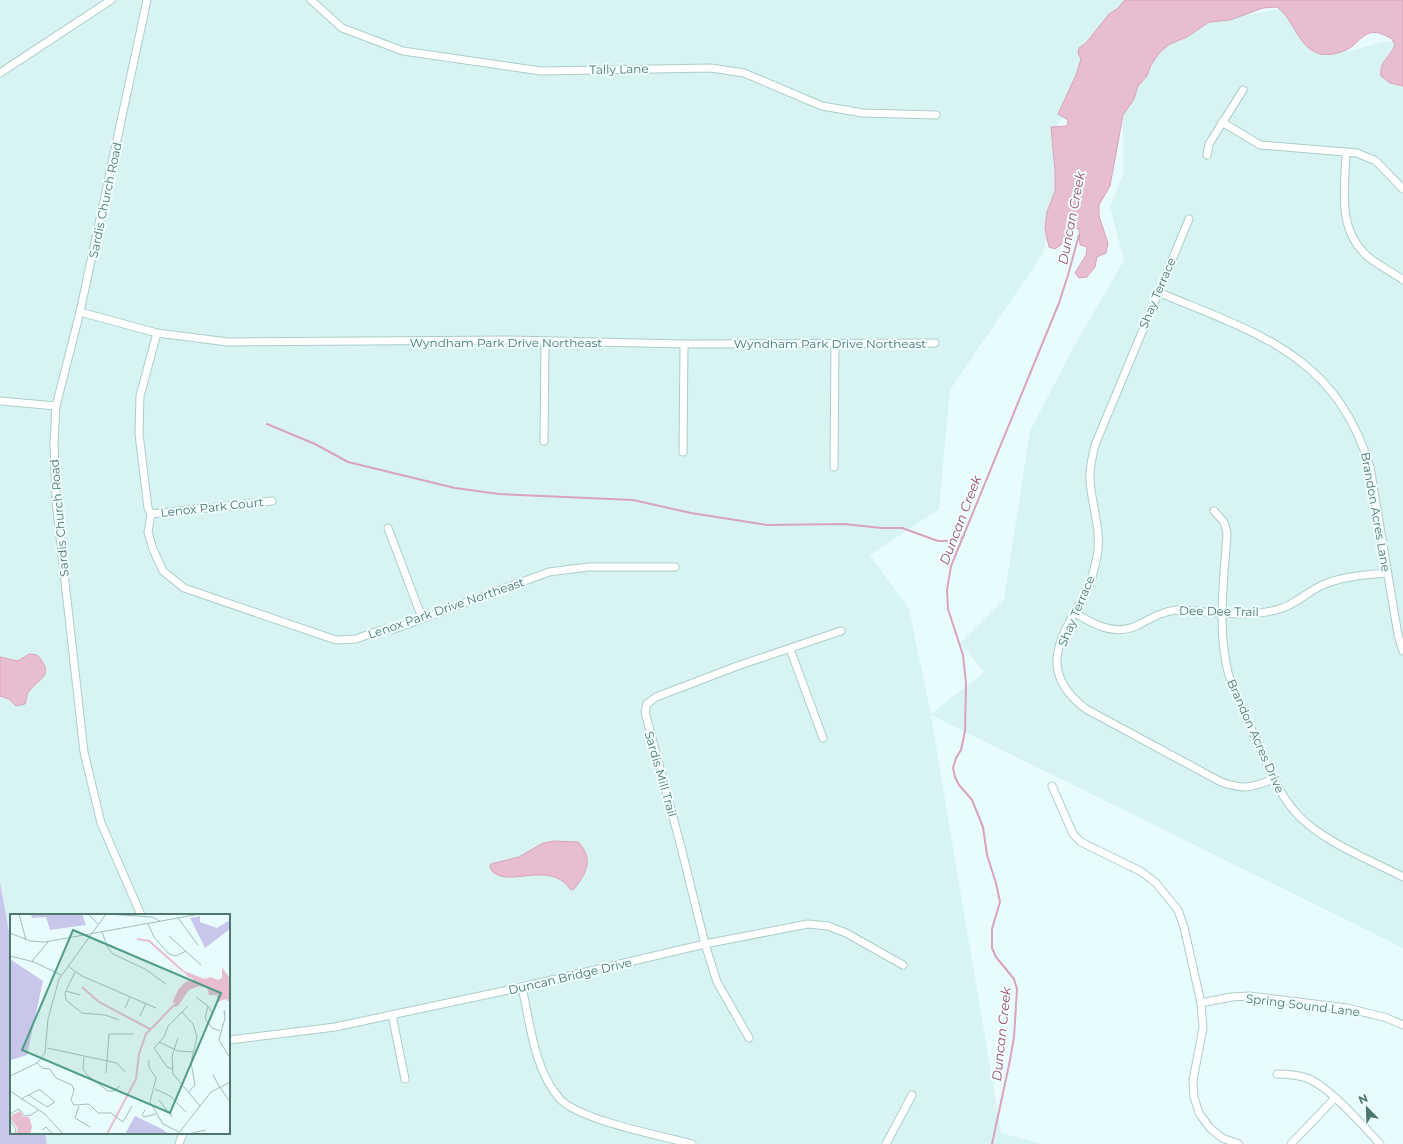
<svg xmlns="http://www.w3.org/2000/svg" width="1403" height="1144" font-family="Montserrat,sans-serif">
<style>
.residential{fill:#d7f4f3}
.green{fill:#c8c7eb}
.water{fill:#e7bdcf;stroke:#d9a3b9}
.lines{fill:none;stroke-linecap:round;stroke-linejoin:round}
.stream{stroke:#d9a3b9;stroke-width:2}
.minor-casing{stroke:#accdc8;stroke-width:9}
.minor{stroke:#fff;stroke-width:7}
.labels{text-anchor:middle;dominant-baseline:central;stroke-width:4;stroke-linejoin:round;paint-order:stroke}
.street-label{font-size:12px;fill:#4c786e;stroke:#f0feff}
.water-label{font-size:13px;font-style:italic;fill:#a04e6f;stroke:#f0feff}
.inset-river{fill:none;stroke:#e7bdcf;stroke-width:2}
.inset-road{fill:none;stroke:#a1bfbb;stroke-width:1}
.view{fill:#4d9e85;fill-opacity:0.15;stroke:#4d9e85;stroke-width:2}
.inset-edge{fill:none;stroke:#4c786e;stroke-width:2}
</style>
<rect width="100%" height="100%" fill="#e9fcfd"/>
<path class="residential" d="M0,0H1135L1076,99L1051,134L1062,160L1061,193L1042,255L950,390L939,509L870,555L909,609L931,714L984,672L960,643L1004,599L1030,431L1073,348L1124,260L1110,207L1123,174V107L1149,49L1187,37L1218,16L1252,14L1285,8L1319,52L1350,51L1382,42H1398L1403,45V948L931,715L1001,1133L1042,1144H47L45,1133H229V915H11V943L0,882Z"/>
<path class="green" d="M0,882L11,943V1133H45L47,1144H0Z"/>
<g class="water">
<path d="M1125,0H1403V86L1390,83L1381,76C1379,61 1390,58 1395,45L1392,39C1374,29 1369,30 1355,44C1347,52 1331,56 1320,54C1298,48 1294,19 1277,7L1263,8L1230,20L1209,22L1187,37L1170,44L1160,52L1151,65L1147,76L1138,86L1134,99L1123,115L1110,186L1099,205V216L1108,243L1106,253L1097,257L1095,267L1087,277L1079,278L1075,273L1086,255L1087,247L1080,245L1079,229L1072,228L1061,245L1055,249L1049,247L1045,229L1047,212L1055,191V171L1051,127L1067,126L1068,120L1058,114L1076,75L1081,59L1078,53L1079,48L1086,43L1109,14L1117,9Z"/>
<path d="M29,654L37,655C55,675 41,677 29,691C26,695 27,699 25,704L16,706L9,699L0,696V657L18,661Z"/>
<path d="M554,841L578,842C594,858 587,873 574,889L571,890C550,858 508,890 491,870L490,865L491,864L519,857L543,843Z"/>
</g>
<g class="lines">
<g class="stream">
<path d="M267,424L315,444L348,462L455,488L499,494L633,500L691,513L767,525L844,524L882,528H902L938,541H947L963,537"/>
<path d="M992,1144L1009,1065L1014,1037L1017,989L1014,979L996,957L992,948V929L1000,902L996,883L987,855L983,827L972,800L959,785L955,777L953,768L956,758L961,750L965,731L966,683L963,655L948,609L947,590L951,566L1059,303L1068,275L1079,235"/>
</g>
<defs>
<g id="minor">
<path d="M311,0L342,28L403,51L541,71L711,68L744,73L822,106L863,113L936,115"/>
<path d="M0,73L111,0"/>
<path d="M1222,122L1260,145L1357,153L1376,161L1403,189"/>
<path d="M1346,152C1345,188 1337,226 1365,254C1375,264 1391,271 1403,280"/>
<path d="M1207,155L1209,144L1243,90"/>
<path d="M1189,219L1095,445C1092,457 1089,469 1090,481C1092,507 1102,531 1097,557C1095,565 1093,575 1090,583C1080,608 1059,631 1057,659C1056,681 1070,697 1086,709L1221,782C1245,790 1250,788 1274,779"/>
<path d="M1158,292C1257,334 1335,353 1370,467L1398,635L1403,651"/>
<path d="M80,312L157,333L228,342L510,340L684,344L935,343"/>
<path d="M157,333L140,396L139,434L148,508L151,514L148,532L153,549L163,571L184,588L336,640L356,639L378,631L394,629L549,572L588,567H675"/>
<path d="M0,401L56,406"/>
<path d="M544,441L545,341"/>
<path d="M683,452L684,344"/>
<path d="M834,467L835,343"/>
<path d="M1214,511L1224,522L1227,533C1224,579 1217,628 1228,672C1235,698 1249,723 1260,748C1271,773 1281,799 1301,818C1325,842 1372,861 1403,877"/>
<path d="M151,514L272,501"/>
<path d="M388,528L422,618"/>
<path d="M1075,613C1093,624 1114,636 1136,626C1150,619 1161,612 1176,610C1209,611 1252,619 1282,608C1298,603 1309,590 1325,584C1344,576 1367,575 1387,573"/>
<path d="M790,649L823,738"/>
<path d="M1052,786L1073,834L1081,842L1142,872L1156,883L1178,910L1184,927L1201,1003L1203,1028L1193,1080L1194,1097L1199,1113L1210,1128L1222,1138L1239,1144"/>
<path d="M141,915L101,823L84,752L56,501L54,442L56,406L80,312L147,0"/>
<path d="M522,987C530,1023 534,1070 560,1099C579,1120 662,1136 692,1144"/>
<path d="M1201,1003L1231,997L1249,996L1347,1008L1387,1018L1403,1025"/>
<path d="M392,1015L405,1079"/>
<path d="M749,1038L717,982L705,944L681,847L645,712L647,704L656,697L740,665L841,631"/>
<path d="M229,1040L335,1027L522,987L705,944L808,924L828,926L846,933L903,965"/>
<path d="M1277,1074C1287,1074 1297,1075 1307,1078C1330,1087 1363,1126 1380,1144"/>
<path d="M179,1144L183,1133"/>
<path d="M886,1144L912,1095"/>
<path d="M1291,1144L1334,1099"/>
</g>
</defs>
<use href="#minor" class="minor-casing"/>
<use href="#minor" class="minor"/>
</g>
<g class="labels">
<g class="street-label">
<text transform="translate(619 69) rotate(-1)">Tally Lane</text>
<text transform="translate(105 200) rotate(-78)">Sardis Church Road</text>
<text transform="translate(1157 293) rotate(-67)">Shay Terrace</text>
<text x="506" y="342">Wyndham Park Drive Northeast</text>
<text x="830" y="343">Wyndham Park Drive Northeast</text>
<text transform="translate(212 507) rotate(-6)">Lenox Park Court</text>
<text transform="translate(1376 512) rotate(80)">Brandon Acres Lane</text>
<text transform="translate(59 518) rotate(-95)">Sardis Church Road</text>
<text transform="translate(446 608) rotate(-19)">Lenox Park Drive Northeast</text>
<text transform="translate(1076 611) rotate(-67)">Shay Terrace</text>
<text transform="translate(1219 611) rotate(1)">Dee Dee Trail</text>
<text transform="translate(1256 736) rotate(66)">Brandon Acres Drive</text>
<text transform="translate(661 774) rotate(74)">Sardis Mill Trail</text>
<text transform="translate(570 976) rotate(-13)">Duncan Bridge Drive</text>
<text transform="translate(1303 1005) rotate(7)">Spring Sound Lane</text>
</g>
<g class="water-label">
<text transform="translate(1071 218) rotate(-79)">Duncan Creek</text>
<text transform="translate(960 520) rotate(-69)">Duncan Creek</text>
<text transform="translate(1001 1034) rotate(-84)">Duncan Creek</text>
</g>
</g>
<g transform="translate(10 914)">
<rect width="220" height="220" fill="#e9fcfd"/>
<path d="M21,0H72L76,11L40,16L36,3L22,4ZM190,2V8L207,14L220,6V15L195,34L180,4ZM0,45L33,67L17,141L1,146ZM125,202L152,215L159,220H115Z" fill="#c8c7eb"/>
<path d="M212,53L220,65V89L216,85L207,88V81H199L197,74L189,72L179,76L168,92L164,93L166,88L163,89V87L168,76L174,69L184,65L178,63L172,56L194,65L201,63L208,66L212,64ZM10,197L14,203H19L22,213L20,220H6L8,215L1,205L2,201Z" fill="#e7bdcf"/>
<path class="inset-river" d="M127,25L139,27L173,57M72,73L89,88L140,115M97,220L126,165L129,140L136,120L166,89"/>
<path class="inset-road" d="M9,0L16,26M78,0L88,10M96,0L142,3L150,7M168,4L188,31M138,10L144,23L159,40L166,42L176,37M92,18L98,34L103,40L135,55L156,70M0,19L20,27L35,28L190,0M159,22L191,51M0,42L24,48L51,61M22,47L38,28M58,52L72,62L146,94M65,58L55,79L56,86L72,99L95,101L109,106M56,77L70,81M186,83L199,93L202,99M198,92L195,104L202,114L210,117M115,94L120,83M214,96L215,104L209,126L220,144M172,98L183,110L187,123L181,148L185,171L178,179M130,102L136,89M168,124L162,142L163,160L190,192M149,128L168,137L183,138M37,134L107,149L115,158M74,143L73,155L78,162L98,177H104L110,172M139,146V153L146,164L140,188L153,210L169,218M27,149L32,154L40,155L46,164L62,171L64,176L61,186L64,191L79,190L88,199H101L113,208L122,192M162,155L157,153L144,134L154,123L158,112L178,92M96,159L99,120H124M203,161L209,172M0,162L27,149L35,139L38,105L49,65L96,0M209,172L220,188M145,175L160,182L176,198M0,177L35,200L53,220M12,186L14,183L19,181L28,176H30L45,188L37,193L19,181M149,186L162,203M69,192L65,204L80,213M135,196L132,201L134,203L146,200M0,200L9,195L15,202L21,201L28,196M0,206L6,215L5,220M32,216L36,213L43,220M168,220L201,178L220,168M178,220L195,216"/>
<path class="view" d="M63,16L211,79L160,199L12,136Z"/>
<rect width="220" height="220" class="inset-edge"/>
</g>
<g transform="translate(1367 1108) rotate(337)" stroke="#f0feff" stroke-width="3" paint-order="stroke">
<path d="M0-3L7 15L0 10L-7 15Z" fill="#4c786e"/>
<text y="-6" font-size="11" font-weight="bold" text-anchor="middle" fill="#4c786e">N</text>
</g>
</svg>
